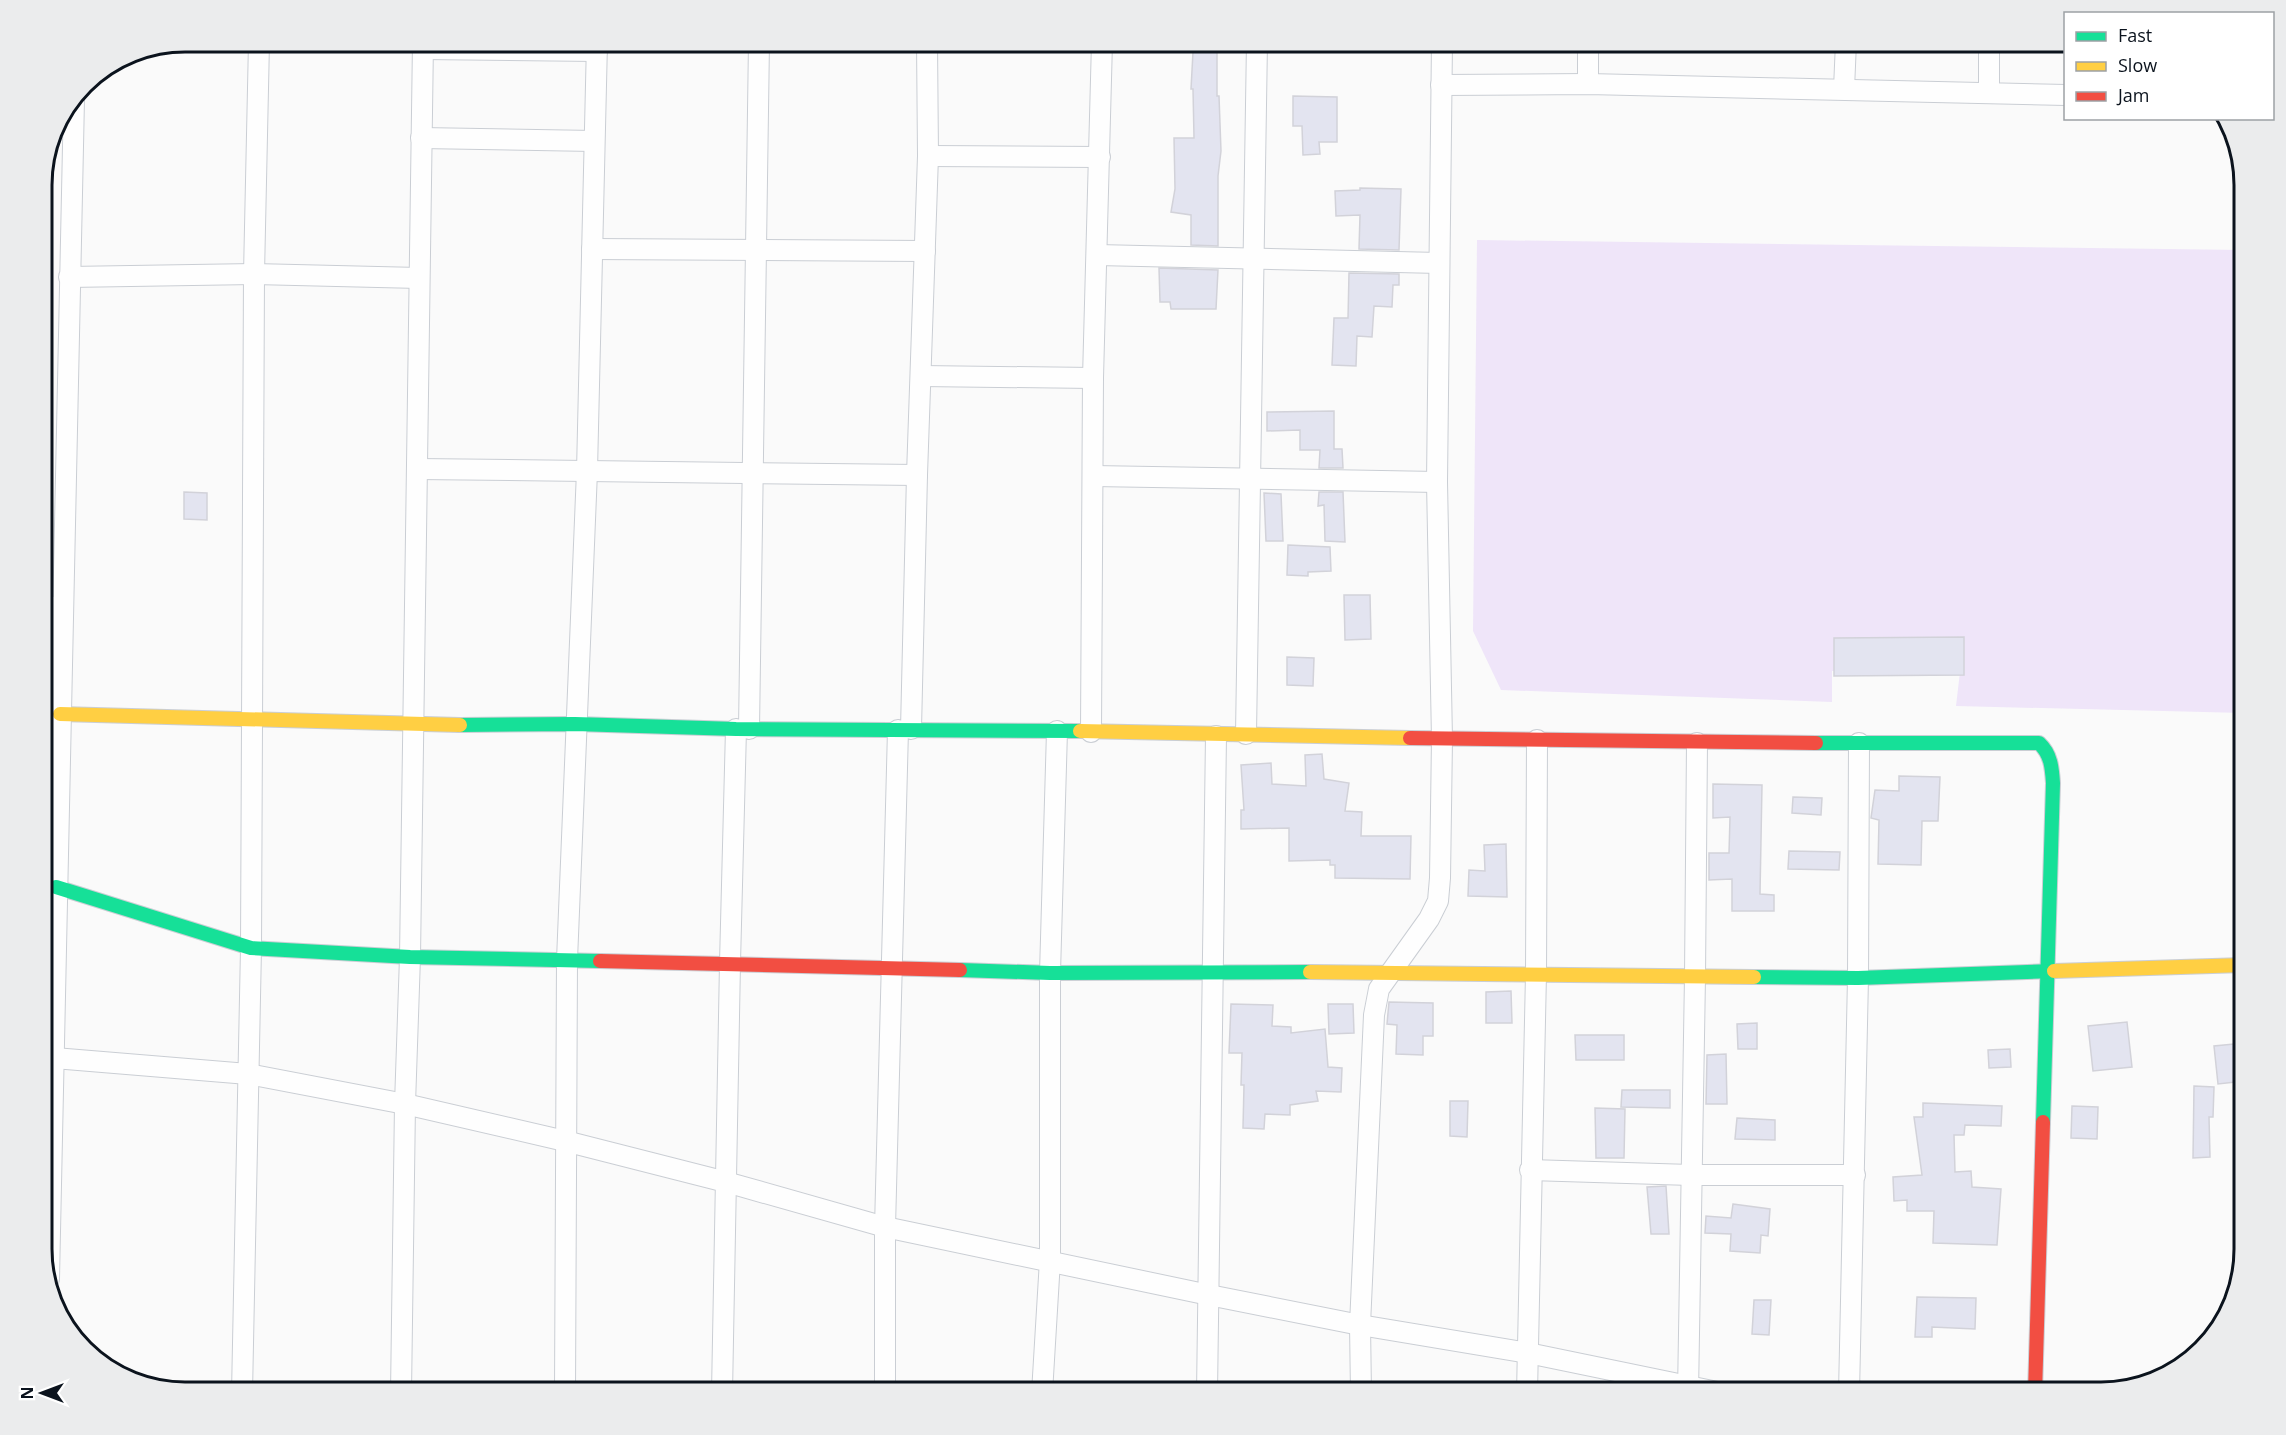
<svg xmlns="http://www.w3.org/2000/svg" width="2286" height="1435" font-family="'Open Sans',sans-serif">
<style>
.green{fill:#efe5f9}
.building{fill:#e3e4f0;stroke:#d2d2d9;stroke-width:1.5}
.lines{fill:none;stroke-linecap:round;stroke-linejoin:round}
.street-casing{stroke:#caced4;stroke-width:22}
.fast-casing{stroke:#caced4;stroke-width:16}
.slow-casing{stroke:#caced4;stroke-width:16}
.jam-casing{stroke:#caced4;stroke-width:16}
.street{stroke:#fefefe;stroke-width:20}
.fast{stroke:#16e098;stroke-width:14}
.slow{stroke:#ffcf43;stroke-width:14}
.jam{stroke:#f24e42;stroke-width:14}
.rim{fill:none;stroke:#0b131d;stroke-width:3}
</style>
<rect width="100%" height="100%" fill="#fafafa"/>
<path class="green" d="M1477,240L2244,250V713L1956,706L1960,672L1832,671V702L1501,690L1473,631Z"/>
<g class="building">
<path d="M1193,52H1217V96H1219L1221,151L1218,176V246L1191,245V215L1171,212L1175,189L1174,138H1194L1193,89H1191Z"/>
<path d="M1293,96L1337,97V142H1319L1320,154L1303,155L1302,126H1293Z"/>
<path d="M1360,188L1401,189L1399,250L1359,249L1360,215L1336,216L1335,191L1360,190Z"/>
<path d="M1159,268L1218,270L1216,309H1171L1170,302H1160Z"/>
<path d="M1349,273L1399,274V285H1393L1392,307L1374,306L1372,337L1357,336L1356,366L1332,365L1334,318H1348Z"/>
<path d="M1334,411V449H1342L1343,468H1319L1320,450H1300V430L1267,431V412Z"/>
<path d="M184,492L207,493V520L184,519Z"/>
<path d="M1319,492H1343L1345,542L1325,541L1324,505L1318,506Z"/>
<path d="M1264,493L1281,494L1283,541H1266Z"/>
<path d="M1288,545L1330,547L1331,571L1308,572V576L1287,575Z"/>
<path d="M1344,595H1370L1371,639L1345,640Z"/>
<path d="M1964,637V675L1834,676V638Z"/>
<path d="M1287,657L1314,658L1313,686L1287,685Z"/>
<path d="M1322,754L1324,779L1349,783L1345,811L1362,812L1361,836H1411L1410,879L1335,878V865H1330V860L1289,861V828L1241,829V810H1244L1241,765L1271,763L1272,784L1306,786L1305,755Z"/>
<path d="M1899,776L1940,777L1938,821H1922L1921,865L1878,864L1879,820L1871,818L1875,790L1899,791Z"/>
<path d="M1713,784L1762,785L1760,894L1774,895V911H1732V879L1709,880V853H1729L1730,817L1713,818Z"/>
<path d="M1793,797L1822,798L1821,815L1792,813Z"/>
<path d="M1506,844L1507,897L1468,896L1469,870L1485,871L1484,845Z"/>
<path d="M1789,851L1840,852L1839,870L1788,869Z"/>
<path d="M1511,991L1512,1023H1486V992Z"/>
<path d="M1389,1002L1433,1003V1036H1423V1055L1396,1054L1397,1025L1387,1024Z"/>
<path d="M1231,1004L1273,1005L1272,1026L1291,1027V1033L1325,1029L1328,1067L1342,1068L1341,1092L1316,1091L1318,1101L1290,1105V1115L1265,1114L1264,1129L1243,1128L1244,1085H1241L1242,1053H1229Z"/>
<path d="M1328,1004H1353L1354,1033L1329,1034Z"/>
<path d="M2127,1022L2132,1067L2093,1071L2088,1026Z"/>
<path d="M1757,1023V1049H1738L1737,1024Z"/>
<path d="M1575,1035H1624V1060H1576Z"/>
<path d="M2244,1043V1081L2218,1084L2214,1046Z"/>
<path d="M2010,1049L2011,1067L1989,1068L1988,1050Z"/>
<path d="M1726,1054L1727,1104H1706L1707,1055Z"/>
<path d="M2194,1086L2214,1087L2213,1117H2209L2210,1157L2193,1158Z"/>
<path d="M1622,1090H1670V1108L1621,1107Z"/>
<path d="M1450,1101H1468L1467,1137L1450,1136Z"/>
<path d="M1923,1103L2002,1106L2001,1126L1965,1125L1964,1135H1954L1955,1172L1971,1171L1972,1187L2001,1189L1997,1245L1933,1243L1934,1211H1907V1200L1894,1201L1893,1177L1922,1175L1914,1117H1923Z"/>
<path d="M2072,1106L2098,1107L2097,1139L2071,1138Z"/>
<path d="M1595,1108L1625,1109L1624,1158H1596Z"/>
<path d="M1737,1118L1775,1120V1140L1735,1139Z"/>
<path d="M1666,1186L1669,1234H1651L1647,1187Z"/>
<path d="M1733,1204L1770,1209L1768,1236L1761,1235L1760,1253L1730,1251L1731,1234L1705,1233L1706,1216L1731,1218Z"/>
<path d="M1917,1297L1976,1298L1975,1329L1932,1327V1337H1915Z"/>
<path d="M1754,1300H1771L1769,1335L1752,1334Z"/>
</g>
<g class="lines">
<defs>
<g id="street">
<path d="M1588,42V84"/>
<path d="M423,49L597,51"/>
<path d="M1441,85L1588,84L2066,95"/>
<path d="M1844,89L1846,42"/>
<path d="M1989,92V42"/>
<path d="M421,138L594,141"/>
<path d="M928,156L1100,157"/>
<path d="M592,249L925,251"/>
<path d="M1097,255L1439,263"/>
<path d="M69,277L254,274L419,278"/>
<path d="M921,376L1093,378"/>
<path d="M417,469L917,475"/>
<path d="M1093,476L1437,482"/>
<path d="M42,607H62"/>
<path d="M749,729L759,42"/>
<path d="M911,729L917,475L928,156L927,42"/>
<path d="M1091,732L1093,378L1102,42"/>
<path d="M1246,734L1257,42"/>
<path d="M42,1057L248,1074L405,1104L565,1141L726,1182L885,1227L1209,1295L1360,1325L1528,1353L1722,1393"/>
<path d="M1530,1170L1691,1175H1855"/>
<path d="M49,1279L74,99"/>
<path d="M242,1393L251,948L254,274L259,42"/>
<path d="M401,1393L405,1104L410,957L423,42"/>
<path d="M565,1393L567,960L587,471L597,42"/>
<path d="M722,1393L730,963L736,729"/>
<path d="M885,1393V1227L898,730"/>
<path d="M1042,1393L1050,1260V973L1057,731"/>
<path d="M1207,1393L1216,736"/>
<path d="M1361,1393L1360,1325L1374,1015L1379,989L1429,919L1438,901L1440,878L1442,739L1437,482L1442,42"/>
<path d="M1527,1393L1536,974L1537,740"/>
<path d="M1688,1393L1695,977L1697,743"/>
<path d="M1849,1393L1858,978L1859,743"/>
</g>
<g id="fast">
<path d="M460,725L575,724L736,729L1080,731"/>
<path d="M1816,743H2039C2051,754 2052,768 2053,783L2043,1122"/>
<path d="M56,887L251,948L410,957L600,961"/>
<path d="M960,970L1050,973L1310,972"/>
<path d="M1754,977L1858,978L2054,971"/>
</g>
<g id="slow">
<path d="M60,714L460,725"/>
<path d="M1080,731L1410,738"/>
<path d="M2054,971L2244,965"/>
<path d="M1310,972L1754,977"/>
</g>
<g id="jam">
<path d="M1410,738L1816,743"/>
<path d="M600,961L960,970"/>
<path d="M2035,1393L2043,1122"/>
</g>
</defs>
<use href="#street" class="street-casing"/>
<use href="#fast" class="fast-casing"/>
<use href="#slow" class="slow-casing"/>
<use href="#jam" class="jam-casing"/>
<use href="#street" class="street"/>
<use href="#fast" class="fast"/>
<use href="#slow" class="slow"/>
<use href="#jam" class="jam"/>
</g>
<path d="M0 0H2286V1435H0ZM185 52H2101A133 133 0 0 1 2234 185V1249A133 133 0 0 1 2101 1382H185A133 133 0 0 1 52 1249V185A133 133 0 0 1 185 52Z" fill="#ebeced" fill-rule="evenodd"/>
<path class="rim" d="M185 52H2101A133 133 0 0 1 2234 185V1249A133 133 0 0 1 2101 1382H185A133 133 0 0 1 52 1249V185A133 133 0 0 1 185 52Z"/>
<rect x="2064" y="12" width="210" height="108" fill="#ffffff" stroke="#9da1a5" stroke-width="1.5"/>
<rect x="2076" y="32" width="30" height="9" fill="#16e098" stroke="#9da1a5" stroke-width="1.5"/>
<text x="2118" y="42" font-size="18" fill="#0b131d">Fast</text>
<rect x="2076" y="62" width="30" height="9" fill="#ffcf43" stroke="#9da1a5" stroke-width="1.5"/>
<text x="2118" y="72" font-size="18" fill="#0b131d">Slow</text>
<rect x="2076" y="92" width="30" height="9" fill="#f24e42" stroke="#9da1a5" stroke-width="1.5"/>
<text x="2118" y="102" font-size="18" fill="#0b131d">Jam</text>
<g transform="translate(42 1393) rotate(270)" stroke="#ffffff" stroke-width="4.5" paint-order="stroke">
<path d="M0-4.5L10 22L0 15L-10 22Z" fill="#0b131d"/>
<text y="-9" font-size="16" font-weight="bold" text-anchor="middle" fill="#0b131d">N</text>
</g>
</svg>
